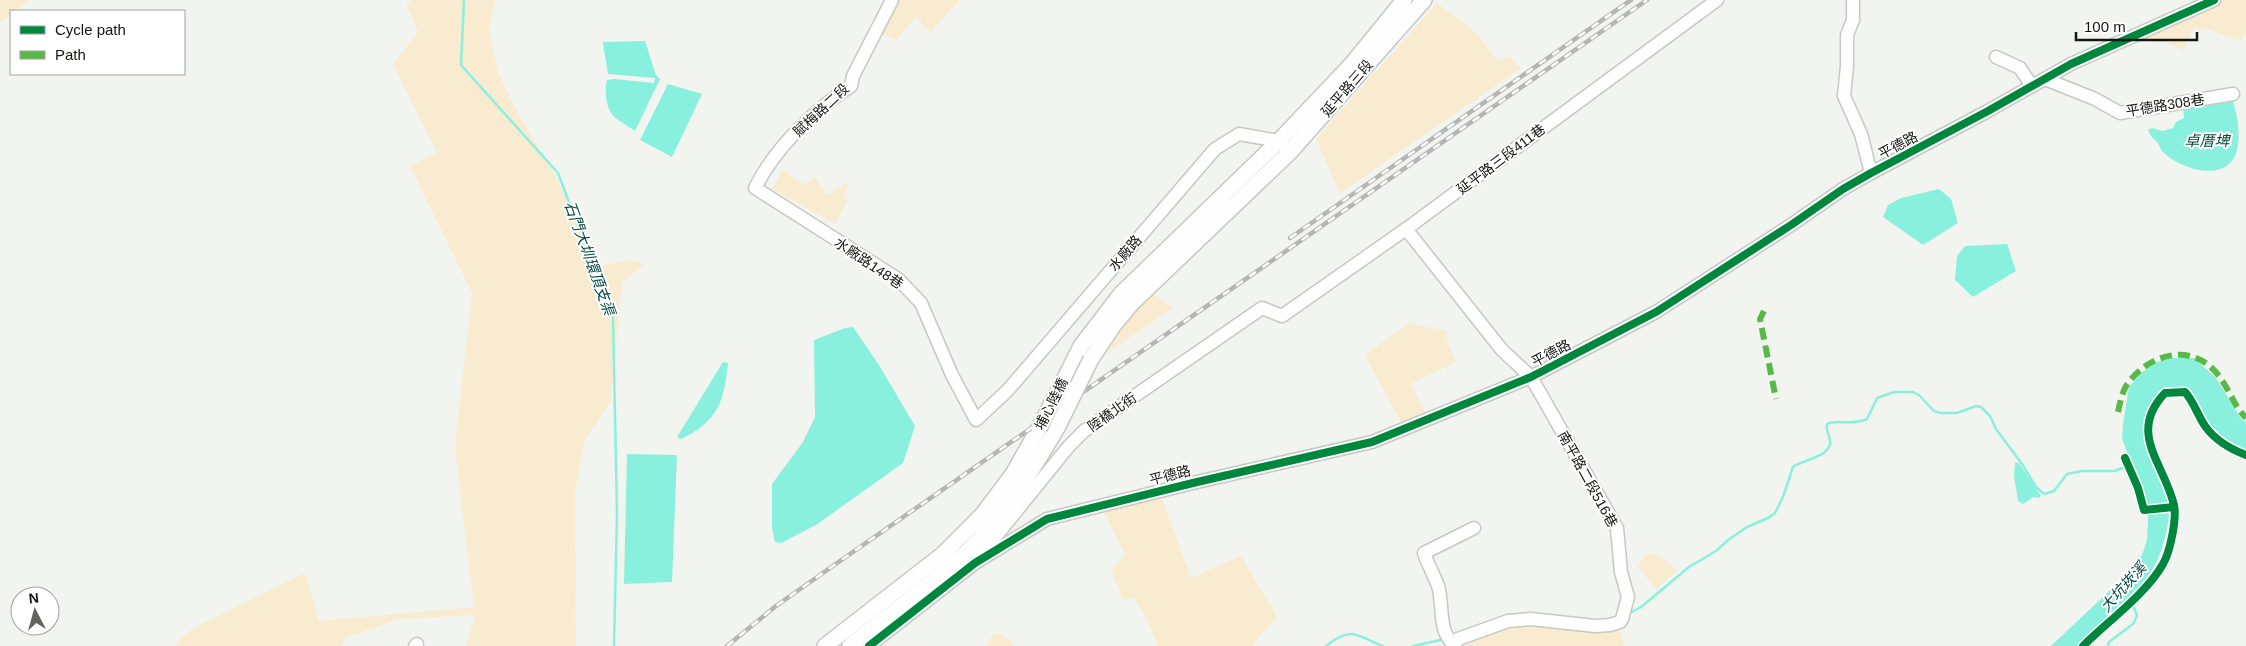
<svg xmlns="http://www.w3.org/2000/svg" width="2246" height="646" font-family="Arial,'Noto Sans TC',sans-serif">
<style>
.green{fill:#f9ebcf}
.water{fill:#8af0de}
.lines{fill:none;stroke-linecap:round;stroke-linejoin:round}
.stream{stroke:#8af0de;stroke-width:2.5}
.minor-casing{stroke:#c6c8c4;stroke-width:15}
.major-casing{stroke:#c6c8c4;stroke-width:18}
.minor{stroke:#fdfefd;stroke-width:12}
.major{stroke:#fdfefd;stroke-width:15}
.rail-casing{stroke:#b5b5b4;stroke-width:4.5}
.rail{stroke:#fff;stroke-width:2.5;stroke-dasharray:8;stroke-linecap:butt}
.major-bridge-casing{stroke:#c6c8c4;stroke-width:18;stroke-linecap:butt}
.major-bridge{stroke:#fdfefd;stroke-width:15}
.quiet{stroke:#58b947;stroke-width:6;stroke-dasharray:12 6;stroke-linecap:butt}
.cycleway-casing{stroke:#fff;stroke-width:11}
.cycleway{stroke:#00873e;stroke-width:8}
.labels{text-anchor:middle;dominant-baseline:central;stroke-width:4;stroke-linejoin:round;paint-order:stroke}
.street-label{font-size:14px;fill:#131611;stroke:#fff}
.water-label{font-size:15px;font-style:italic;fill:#05483f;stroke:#fff}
</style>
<rect width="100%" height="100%" fill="#f2f5ef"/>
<g class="green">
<path d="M0,0H29L15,11H11V14L0,23Z"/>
<path d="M411,0H495L489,28L498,73L519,115L556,177L599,266L631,260L645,264L622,282L611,401L584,441L575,492L576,646H466L475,615L399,619L345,638L341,646H174L193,628L305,573L319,621L474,607L455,447L472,293L410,166L437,153L393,64L418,32L407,5Z"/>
<path d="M896,0H959L931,32L915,17L897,40L880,33Z"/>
<path d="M2225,0H2246V32L2240,41L2207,29L2194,28L2183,50L2166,42L2131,41Z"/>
<path d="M1437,3L1475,32L1498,61L1509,56L1521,68L1340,193L1316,139Z"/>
<path d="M783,170L805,185L815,177L826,195L849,182L843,197L848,200L835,224L772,189Z"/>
<path d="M1151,292L1173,308L1107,353L1120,330Z"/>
<path d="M1409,323L1446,331L1448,344L1456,362L1411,384L1427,416L1403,426L1365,355Z"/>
<path d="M1162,499L1191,578L1241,556L1277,617L1251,646H1158L1147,619L1133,597L1123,601L1112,570L1125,554L1104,512Z"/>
<path d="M1647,554C1661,553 1668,562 1677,571L1656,589L1638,567L1641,560Z"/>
<path d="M1533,624L1599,632L1619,629L1625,646H1462L1504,629Z"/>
<path d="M997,633L1010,639L1014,646H987L991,637Z"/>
</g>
<g class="water">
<path d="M645,41L656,75L660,79L635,131C618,119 608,118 606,96C606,90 605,86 607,80L614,79L654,83L655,78L608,74L603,44V42Z"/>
<path d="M668,84L702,94L672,157L640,140Z"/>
<path d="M2232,99C2238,115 2242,141 2235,156C2222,183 2179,168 2163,152C2160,150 2160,145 2157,142C2153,138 2151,137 2148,130L2152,128L2163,131L2173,128L2176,122L2184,118L2183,107C2200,106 2215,101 2232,99Z"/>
<path d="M1939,189L1951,199L1958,223L1923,245L1883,217L1888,205L1901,198Z"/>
<path d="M2007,244L2016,271L1973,297L1955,280L1957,256L1965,246Z"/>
<path d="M853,327L879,365L915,426L903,463L816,525L781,543L775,542L772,528V484L803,442L815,417L814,340L845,328Z"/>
<path d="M2171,358H2194L2216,378L2242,420L2246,422V450C2236,446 2219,435 2211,427C2198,414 2201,391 2179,387C2172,386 2163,390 2158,394C2145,405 2142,427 2145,443C2150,467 2169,487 2169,511C2169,526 2164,543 2159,556C2149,585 2101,624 2078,646H2051L2124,577L2142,555L2147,540L2148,520L2146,501L2122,439L2123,424L2129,387L2141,373L2157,362Z"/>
<path d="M723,362L728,363C724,402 718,421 681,439L677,437Z"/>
<path d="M627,454L677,455L672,582L624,584Z"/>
<path d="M2015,463H2019L2041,496L2039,498L2033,497L2023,504L2018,501L2014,476Z"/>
</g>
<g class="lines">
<g class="stream">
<path d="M464,0L461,65L558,173L613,318L617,513L614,646"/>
<path d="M1628,614L1641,607L1689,567L1716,551L1728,540L1747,527L1768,518L1775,513L1783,497L1793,467C1802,460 1828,457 1830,444C1831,436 1825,431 1827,424C1835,419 1852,426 1867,419L1877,398L1894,392H1913L1919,395L1934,411L1941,413H1957L1976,406L1981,407L1990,416L1996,429L2022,464L2036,487L2044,494L2054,491L2067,474L2082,471H2114L2135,464"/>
<path d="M1326,646C1353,624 1358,637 1383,646"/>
<path d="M1413,646L1445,639"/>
<path d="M2108,646L2109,642L2133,624L2137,616L2129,594"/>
</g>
<defs>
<g id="minor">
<path d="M892,0L853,76L851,86C814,110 775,148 755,188L898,279L921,303L952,375L976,420L1008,390L1215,149L1239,134L1279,141L1290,152"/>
<path d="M1853,0V20L1847,35V66L1844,96L1861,134L1871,173"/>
<path d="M1996,57L2020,68L2032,86"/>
<path d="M2045,79L2095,99L2120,113L2233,94"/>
<path d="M1406,229L1502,350L1531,377L1617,528L1621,572L1628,597L1622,619L1620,622L1610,625L1595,626L1531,619L1508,621L1458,639L1454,646"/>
<path d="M979,557L1069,446L1084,431L1262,308L1282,316L1406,229L1717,0"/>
<path d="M1455,645C1437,633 1444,604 1438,586C1434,575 1428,565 1424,553L1474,528"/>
<path d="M415,646L417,644"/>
<path d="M869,646L975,563L1047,519L1197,482L1372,442L1531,377L1656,312L1791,225L1843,189L1871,173L1988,111L2071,64L2214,0"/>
</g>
<g id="major">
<path d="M1091,359L1113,326L1132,303L1290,152L1424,0"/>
<path d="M1063,382L1081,346L1121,294L1279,141L1352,64L1404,0"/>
<path d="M825,646L942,555L983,514L1013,474L1039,428"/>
<path d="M850,646C884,618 921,592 955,563C999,524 1029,476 1058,426"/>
</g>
</defs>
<use href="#minor" class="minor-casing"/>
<use href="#major" class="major-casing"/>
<use href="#minor" class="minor"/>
<use href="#major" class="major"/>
<defs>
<g id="rail">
<path d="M1290,238L1631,0"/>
<path d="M727,646L776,606L840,561L1647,0"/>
</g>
</defs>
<use href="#rail" class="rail-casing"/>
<use href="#rail" class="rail"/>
<defs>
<g id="major-bridge">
<path d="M1058,426L1091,359"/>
<path d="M1039,428L1063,382"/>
</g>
</defs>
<use href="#major-bridge" class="major-bridge-casing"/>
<use href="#major-bridge" class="major-bridge"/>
<g class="quiet">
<path d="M1764,311L1760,319L1776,399"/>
<path d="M2118,412C2120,403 2122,393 2126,386C2148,353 2193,341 2219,376C2229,389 2234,406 2246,418"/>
</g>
<defs>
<g id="cycleway">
<path d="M2125,458L2138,488L2144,510L2174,507"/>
<path d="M869,646L975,563L1047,519L1197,482L1372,442L1531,377L1656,312L1791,225L1843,189L1871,173L1988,111L2071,64L2214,0"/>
<path d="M2083,646C2107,622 2147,593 2163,564C2170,552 2177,519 2174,505C2164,463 2127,433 2165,393L2185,392C2194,402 2197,414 2205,426C2215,440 2230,449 2246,455"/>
</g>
</defs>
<use href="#cycleway" class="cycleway-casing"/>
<use href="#cycleway" class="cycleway"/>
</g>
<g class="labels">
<g class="street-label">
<text transform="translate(1347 88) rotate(-49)">延平路三段</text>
<text transform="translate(2165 105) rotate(-9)">平德路308巷</text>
<text transform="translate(821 110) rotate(-43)">賦梅路二段</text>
<text transform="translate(1898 145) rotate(-28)">平德路</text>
<text transform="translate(1501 159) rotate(-37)">延平路三段411巷</text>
<text transform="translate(1125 253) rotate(-49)">水廠路</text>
<text transform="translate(869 263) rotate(34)">水廠路148巷</text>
<text transform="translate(1551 353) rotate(-28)">平德路</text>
<text transform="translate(1051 404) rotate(-63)">埔心陸橋</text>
<text transform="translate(1112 412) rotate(-35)">陸橋北街</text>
<text transform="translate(1170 475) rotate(-14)">平德路</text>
<text transform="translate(1588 479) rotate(61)">南平路二段516巷</text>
</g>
<g class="water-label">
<text x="2207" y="140">卓厝埤</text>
<text transform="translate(590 258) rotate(70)">石門大圳環頂支渠</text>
<text transform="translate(2123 587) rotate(-48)">大坑崁溪</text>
</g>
</g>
<rect x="10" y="10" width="175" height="65" fill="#ffffff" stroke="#a1a2a0"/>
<rect x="20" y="26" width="25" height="8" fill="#00873e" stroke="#a1a2a0"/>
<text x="55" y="35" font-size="15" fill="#131611">Cycle path</text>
<rect x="20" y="51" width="25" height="8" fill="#58b947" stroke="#a1a2a0"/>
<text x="55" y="60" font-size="15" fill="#131611">Path</text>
<g transform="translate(35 611) rotate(354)"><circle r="24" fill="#ffffff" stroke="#a1a2a0"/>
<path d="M0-4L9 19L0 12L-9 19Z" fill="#61645f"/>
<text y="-8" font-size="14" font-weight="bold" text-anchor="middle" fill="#131611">N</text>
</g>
<path d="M2076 32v8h121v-8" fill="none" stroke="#131611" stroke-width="2.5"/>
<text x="2084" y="32" font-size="15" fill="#131611" stroke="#ffffff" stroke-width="4" paint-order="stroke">100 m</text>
</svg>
